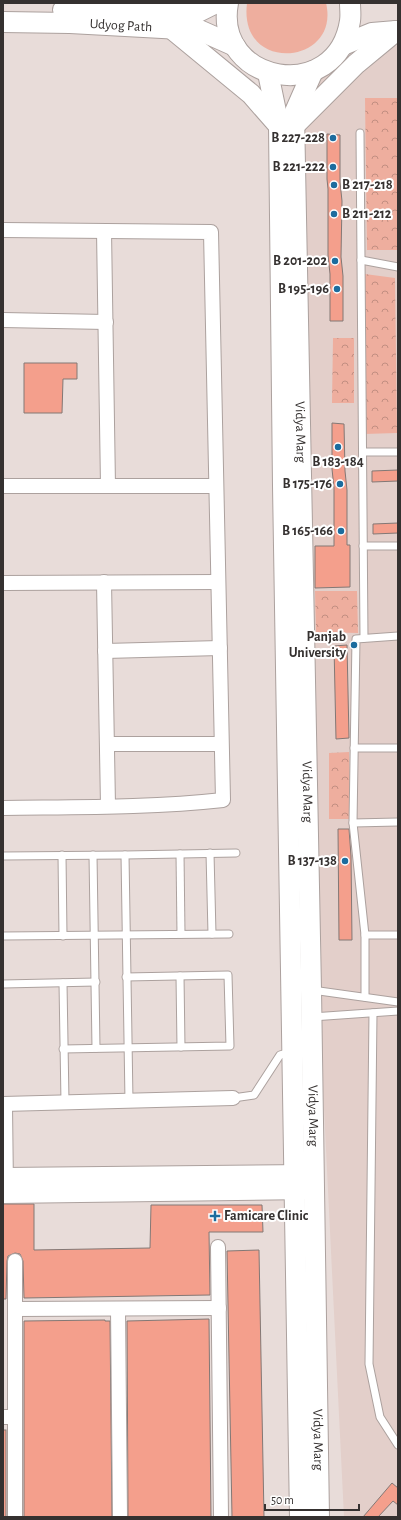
<svg xmlns="http://www.w3.org/2000/svg" width="401" height="1520" font-family="'Alegreya Sans',sans-serif">
<style>
.built{fill:#e3cfca}
.green{fill:#eeae9e}
.park{fill:url(#park-crowns)}
.building{fill:#f49f8c;stroke:#837875}
.lines{fill:none;stroke-linecap:round;stroke-linejoin:round}
.service-casing{stroke:#aca19e;stroke-width:9}
.minor-casing{stroke:#aca19e;stroke-width:16}
.tertiary-casing{stroke:#aca19e;stroke-width:20}
.secondary-casing{stroke:#aca19e;stroke-width:22}
.service{stroke:#fff;stroke-width:7}
.minor{stroke:#fff;stroke-width:14}
.tertiary{stroke:#fff;stroke-width:18}
.secondary{stroke:#fff;stroke-width:20}
.poi-dot{fill:#1c6c9e;stroke:#fff;stroke-width:1.5}
.labels{text-anchor:middle;dominant-baseline:central;stroke-width:4;stroke-linejoin:round;paint-order:stroke}
.street-label{font-size:14px;fill:#353130;stroke:#fff}
.poi-label{font-size:14px;font-weight:bold;fill:#353130;stroke:#fff;text-anchor:end}
</style>
<defs>
<pattern id="park-crowns" width="20" height="18" patternUnits="userSpaceOnUse"><rect width="20" height="18" fill="#eeae9e"/><path d="M2 6a3 3 0 1 1 6 0M12 15a3 3 0 1 1 6 0" fill="none" stroke="#c28e81"/></pattern>
</defs>
<rect width="100%" height="100%" fill="#e8dcd9"/>
<path class="built" d="M398,45V1517H344L316,945L300,106L335,60Z"/>
<path class="green" d="M247,3H326C341,65 238,75 247,3Z"/>
<g class="park">
<path d="M365,98H398V250H367Z"/>
<path d="M365,274L395,278L397,433L364,434Z"/>
<path d="M333,338H354V403H332Z"/>
<path d="M315,591H357L358,633L316,632Z"/>
<path d="M349,752L351,819H329V753Z"/>
</g>
<g class="building">
<path d="M327,134L340,135V182L342,201L341,257L343,276V321H330V274L328,255V189L327,179Z"/>
<path d="M24,363H77V379H63L62,413H24Z"/>
<path d="M332,423L344,424L345,471L347,490V545H350V587L315,588V546H334V488L332,469Z"/>
<path d="M398,470V481L372,482V471Z"/>
<path d="M398,523V533L373,534V524Z"/>
<path d="M347,645L349,738L336,739L334,646Z"/>
<path d="M338,829H349L351,856L352,940H339Z"/>
<path d="M3,1204H34V1250L150,1248L151,1205H262L263,1232H209L210,1295L24,1298L23,1261L20,1254L15,1253L8,1256L7,1261L6,1299H3Z"/>
<path d="M259,1250L264,1517H232L227,1251Z"/>
<path d="M209,1319L211,1517H128L127,1321Z"/>
<path d="M105,1320V1321H110L112,1517H24V1321Z"/>
<rect x="3" y="1430" width="3" height="87"/>
<path d="M392,1483L398,1488V1505L393,1501L378,1517H363Z"/>
</g>
<g class="lines">
<defs>
<g id="service">
<path d="M360,133L364,638"/>
<path d="M361,260L398,267"/>
<path d="M363,452H398"/>
<path d="M363,546H398"/>
<path d="M354,748H398"/>
<path d="M353,823L398,822"/>
<path d="M210,853L212,934"/>
<path d="M180,854L181,934"/>
<path d="M62,855L63,936"/>
<path d="M93,855L96,1048"/>
<path d="M125,855L129,1101"/>
<path d="M3,856L125,855L236,853"/>
<path d="M365,935H398"/>
<path d="M3,936L229,934"/>
<path d="M180,976L181,1047"/>
<path d="M63,983L65,1102"/>
<path d="M3,984L96,982"/>
<path d="M312,990L398,1002"/>
<path d="M365,997V935L353,823L356,639L398,636"/>
<path d="M373,1013L369,1364L380,1417L398,1445"/>
<path d="M312,1017L398,1011"/>
<path d="M63,1049L230,1046L228,975L126,977"/>
<path d="M233,1098L254,1095L280,1055L291,1052"/>
</g>
<g id="minor">
<path d="M3,230L211,232L223,800C150,808 76,807 3,808"/>
<path d="M104,231L108,486"/>
<path d="M3,320L106,322"/>
<path d="M3,486H216"/>
<path d="M104,582L108,806"/>
<path d="M3,583L218,582"/>
<path d="M105,651L220,648"/>
<path d="M107,744H221"/>
<path d="M3,1104L233,1098"/>
<path d="M218,1247L221,1517"/>
<path d="M15,1261V1517"/>
<path d="M15,1309L219,1308"/>
<path d="M118,1309L120,1517"/>
<path d="M3,1417H15"/>
</g>
<g id="tertiary">
<path d="M3,1106L4,1189"/>
<path d="M3,1177L308,1174"/>
<path d="M3,1194L308,1190"/>
</g>
<g id="secondary">
<path d="M228,3C213,84 337,106 350,21C351,15 350,9 350,3"/>
<path d="M63,10L198,12L216,3"/>
<path id="s1" d="M3,22L70,23L199,30L235,46"/>
<path d="M172,29L251,94L279,126"/>
<path d="M343,45L372,33L396,31"/>
<path id="s2" d="M313,71L294,114L311,990L319,1517"/>
<path d="M268,73L279,126L283,486L300,1517"/>
<path d="M294,126L356,64L396,31"/>
</g>
</defs>
<use href="#service" class="service-casing"/>
<use href="#minor" class="minor-casing"/>
<use href="#tertiary" class="tertiary-casing"/>
<use href="#secondary" class="secondary-casing"/>
<use href="#service" class="service"/>
<use href="#minor" class="minor"/>
<use href="#tertiary" class="tertiary"/>
<use href="#secondary" class="secondary"/>
</g>
<g class="poi-dot">
<circle cx="333" cy="138" r="4"/>
<circle cx="333" cy="167" r="4"/>
<circle cx="334" cy="185" r="4"/>
<circle cx="334" cy="214" r="4"/>
<circle cx="335" cy="261" r="4"/>
<circle cx="337" cy="289" r="4"/>
<circle cx="338" cy="447" r="4"/>
<circle cx="340" cy="484" r="4"/>
<circle cx="341" cy="531" r="4"/>
<circle cx="354" cy="645" r="4"/>
<circle cx="345" cy="861" r="4"/>
<path d="M213 1210h4v4h4v4h-4v4h-4v-4h-4v-4h4z"/>
</g>
<g class="labels">
<g class="street-label">
<text stroke="none"><textPath href="#s1" startOffset="118">Udyog Path</textPath></text>
<text stroke="none"><textPath href="#s2" startOffset="365">Vidya Marg</textPath></text>
<text stroke="none"><textPath href="#s2" startOffset="725">Vidya Marg</textPath></text>
<text stroke="none"><textPath href="#s2" startOffset="1049">Vidya Marg</textPath></text>
<text stroke="none"><textPath href="#s2" startOffset="1373">Vidya Marg</textPath></text>
</g>
<g class="poi-label">
<text x="325" y="138">B 227-228</text>
<text x="325" y="167">B 221-222</text>
<text x="342" y="185" text-anchor="start">B 217-218</text>
<text x="342" y="214" text-anchor="start">B 211-212</text>
<text x="327" y="261">B 201-202</text>
<text x="329" y="289">B 195-196</text>
<text x="338" y="462" text-anchor="middle">B 183-184</text>
<text x="332" y="484">B 175-176</text>
<text x="333" y="531">B 165-166</text>
<text x="346" y="637">Panjab<tspan x="346" dy="16">University</tspan></text>
<text x="337" y="861">B 137-138</text>
<text x="224" y="1216" text-anchor="start">Famicare Clinic</text>
</g>
</g>
<rect width="401" height="1520" fill="none" stroke="#353130" stroke-width="8"/>
<path d="M265 1504v6h94v-6" fill="none" stroke="#353130" stroke-width="2"/>
<text x="271" y="1504" font-size="12" fill="#353130" stroke="#ffffff" stroke-width="3" paint-order="stroke">50 m</text>
</svg>
